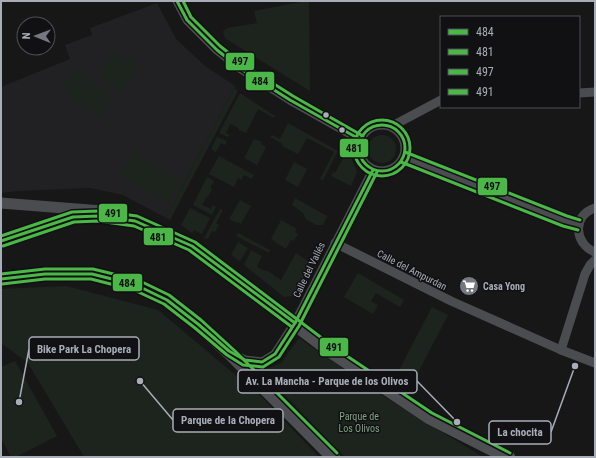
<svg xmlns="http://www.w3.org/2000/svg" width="596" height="458" font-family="'Roboto Condensed',sans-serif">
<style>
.built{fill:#212123}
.green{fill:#1d241e}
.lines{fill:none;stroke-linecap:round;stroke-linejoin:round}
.minor{stroke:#4b4c50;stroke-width:9}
.tertiary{stroke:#4b4c50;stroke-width:11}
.primary{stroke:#4d4f52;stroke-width:14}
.bus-1-casing{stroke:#111113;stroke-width:6}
.bus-2-casing{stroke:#111113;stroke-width:6}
.bus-3-casing{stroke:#111113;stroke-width:6}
.bus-4-casing{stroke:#111113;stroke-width:6}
.bus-1{stroke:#4ab747;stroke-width:3}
.bus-2{stroke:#4ab747;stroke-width:3}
.bus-3{stroke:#4ab747;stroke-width:3}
.bus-4{stroke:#4ab747;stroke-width:3}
.bus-dot{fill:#a8adb8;stroke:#111113;stroke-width:1.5}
.labels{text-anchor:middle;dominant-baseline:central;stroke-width:3;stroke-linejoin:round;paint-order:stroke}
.street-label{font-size:10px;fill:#a8adb8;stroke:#111113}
.poi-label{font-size:10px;font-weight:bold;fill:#a8adb8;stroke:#111113;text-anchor:start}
.park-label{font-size:10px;fill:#7fa381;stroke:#111113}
.leader{fill:none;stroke:#a8adb8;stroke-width:1.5}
.callout-dot{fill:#a8adb8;stroke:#111113;stroke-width:1.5}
.callout{fill:#111113;stroke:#a8adb8;stroke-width:1.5}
.callout-label{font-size:11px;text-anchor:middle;font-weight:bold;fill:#a8adb8}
.line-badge{stroke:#111113;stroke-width:1.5}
.pale-badge-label{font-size:11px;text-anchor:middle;font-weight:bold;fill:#111}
</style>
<rect width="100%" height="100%" fill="#171717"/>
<path class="built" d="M157,3L176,39L205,66L235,86L166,218L123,195L90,188L19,191L1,193V87L70,59L65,45L92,35L90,28Z"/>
<g class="green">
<path d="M305,1H309L310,91L226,39L224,36L223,31L227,28L257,23L254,11Z"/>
<path d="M116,51L139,67L121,93L98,77Z"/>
<path d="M75,69L114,97L100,117L61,89Z"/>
<path d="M234,88L238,91L170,220L166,218Z"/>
<path d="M240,93L275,116L274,118L258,109L246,133L238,130L239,128L230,124L226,133L230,135L228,137L219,133Z"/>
<path d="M288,123L338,151L323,180L320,179L334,152L307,138L298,154L282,146L283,144L270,137L272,135L280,139Z"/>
<circle cx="382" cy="149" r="14"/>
<path d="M217,137L227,141L225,145L221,143L216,152L211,149Z"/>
<path d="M254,139L262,142L261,144L266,147L257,165L244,158Z"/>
<path d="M134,152L182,182L168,204L120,175Z"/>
<path d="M346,153L350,155L357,172L351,186L331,176L333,172L335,173Z"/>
<path d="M219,156L254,175L252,179L244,175L241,180L238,178L234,187L209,174Z"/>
<path d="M294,162L307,169L298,187L285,180Z"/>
<path d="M207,177L214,181L210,188L212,189L208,197L207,196L202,205L211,209L213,205L216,207L212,215L193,205Z"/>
<path d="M295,198L327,216L323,225H316L306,219L303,213L292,205Z"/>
<path d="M240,200L251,206L241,224L238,222L237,223L229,219Z"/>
<path d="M190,208L210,218L202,234L194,230L192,233L181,225Z"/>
<path d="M220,209L223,210L216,223L219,225L215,232L212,231L208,239L204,238Z"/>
<path d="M281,220L297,229L295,232L298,234L294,241L291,240L286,249L271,239Z"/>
<path d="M238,233L270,250L269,253L236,236Z"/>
<path d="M238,242L248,248L240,261L231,255Z"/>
<path d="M251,250L262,256L257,267L265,271L266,270L273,274V275L281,280L296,253L311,263L295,294L292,296L284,297L244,265Z"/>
<path d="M358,273L404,300L400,307L376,293L371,301L378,305L373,314L344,297Z"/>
<path d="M66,286L158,310L263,398L319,457H84L28,363L1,343V289Z"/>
<path d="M432,307L448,315L411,386L395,378Z"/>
<path d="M299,338L383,396L483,457H345L261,371L281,363Z"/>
<path d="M15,361L57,436L16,457H11L1,438V367Z"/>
</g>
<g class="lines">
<g class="minor">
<path d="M177,1L187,20L217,50L241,69L290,100L361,140"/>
<path d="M579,93L595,92"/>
<circle cx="382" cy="148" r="23"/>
<path d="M393,128L396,124L441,100"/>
<path d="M403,157L565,221L579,225"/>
<path d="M595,208C572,215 574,244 595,252"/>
<path d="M335,243L451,301L561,350L595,363"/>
<path d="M561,350L585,274L590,265L595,260"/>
<path d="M237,356L245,360L262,362L275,354L295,323L373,170"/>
</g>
<path class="tertiary" d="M1,203L102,211"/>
<g class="primary">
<path d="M1,241L73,217L98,216L135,221L192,246L332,352L429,417L508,457"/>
<path d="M1,279L45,274H92L136,285L167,300L198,324L232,355L333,457"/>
</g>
<defs>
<g id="bus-1">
<path d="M177,1L187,20L217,50L241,69L290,100L361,140"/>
<circle cx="382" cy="148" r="23"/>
<path d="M1,241L73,217L98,216L135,221L192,246L295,323"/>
<path d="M1,279L45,274H92L136,285L167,300L198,324L229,351L245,360L262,362L275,354L295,323L373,170"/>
</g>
<g id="bus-2">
<circle cx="382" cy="148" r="28"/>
<path d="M401,162L563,226L578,230"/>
<path d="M3,246L74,222L98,221L134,226L189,250L292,327"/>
<path d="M2,284L45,279H91L134,290L164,304L195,328L227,355L243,365L263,367L279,357L299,326L377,172"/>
</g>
<g id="bus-3">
<path d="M183,1L191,17L220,46L244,65L293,96L363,136"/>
<path d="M405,152L567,216L580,220"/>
</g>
<g id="bus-4">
<path d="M1,236L72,212L98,211L137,216L195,242L335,348L432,413L510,453"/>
<path d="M1,274L45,269H93L138,280L169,295L201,320L235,351L337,453"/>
</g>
</defs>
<use href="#bus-1" class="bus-1-casing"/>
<use href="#bus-2" class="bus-2-casing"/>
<use href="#bus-3" class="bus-3-casing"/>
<use href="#bus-4" class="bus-4-casing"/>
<use href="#bus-1" class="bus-1"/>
<use href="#bus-2" class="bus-2"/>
<use href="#bus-3" class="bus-3"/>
<use href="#bus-4" class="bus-4"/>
</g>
<defs>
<symbol id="supermarket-disc" viewBox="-11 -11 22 22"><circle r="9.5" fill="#757880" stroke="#111113"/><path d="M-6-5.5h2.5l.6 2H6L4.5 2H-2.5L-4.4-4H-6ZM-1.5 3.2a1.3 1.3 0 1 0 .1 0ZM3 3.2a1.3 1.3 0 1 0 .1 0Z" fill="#fff"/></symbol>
</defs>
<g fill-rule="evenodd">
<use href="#supermarket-disc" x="458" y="275" width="22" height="22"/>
</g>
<g class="bus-dot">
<circle cx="326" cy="115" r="3.5"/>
<circle cx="342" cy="130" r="3.5"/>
</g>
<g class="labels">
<g class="street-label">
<text transform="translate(309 270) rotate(-64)">Calle del Vallés</text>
<text transform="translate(412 270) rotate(27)">Calle del Ampurdan</text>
</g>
<g class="poi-label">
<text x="483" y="286">Casa Yong</text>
</g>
<g class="park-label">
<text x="359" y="416">Parque de<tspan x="359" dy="12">Los Olivos</tspan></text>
</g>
</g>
<path class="leader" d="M19 402L29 349M457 422L417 381M140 381L173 420M575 366L551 432"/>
<g class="callout-dot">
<circle cx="19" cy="402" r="4"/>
<circle cx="457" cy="422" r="4"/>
<circle cx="140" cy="381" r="4"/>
<circle cx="575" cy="366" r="4"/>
</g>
<g class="callout">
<rect x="29" y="337" width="110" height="23" rx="4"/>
<rect x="238" y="370" width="179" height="23" rx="4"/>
<rect x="173" y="409" width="110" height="23" rx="4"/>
<rect x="489" y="421" width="62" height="23" rx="4"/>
</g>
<g class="callout-label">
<text x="84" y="353">Bike Park La Chopera</text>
<text x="327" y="385">Av. La Mancha - Parque de los Olivos</text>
<text x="228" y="424">Parque de la Chopera</text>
<text x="520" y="436">La chocita</text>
</g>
<g class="line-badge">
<rect x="225" y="52" width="30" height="19" rx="4" fill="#4ab747"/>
<rect x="245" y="71" width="30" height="20" rx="4" fill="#4ab747"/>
<rect x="339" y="138" width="30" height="20" rx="4" fill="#4ab747"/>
<rect x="477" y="177" width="31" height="19" rx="4" fill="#4ab747"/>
<rect x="98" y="203" width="30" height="20" rx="4" fill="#4ab747"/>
<rect x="143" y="227" width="31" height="19" rx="4" fill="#4ab747"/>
<rect x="112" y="273" width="31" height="19" rx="4" fill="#4ab747"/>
<rect x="319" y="337" width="30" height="20" rx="4" fill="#4ab747"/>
</g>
<g class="pale-badge-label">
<text x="240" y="65">497</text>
<text x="260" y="85">484</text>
<text x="354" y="152">481</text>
<text x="492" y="190">497</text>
<text x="113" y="217">491</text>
<text x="158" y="241">481</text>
<text x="127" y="287">484</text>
<text x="334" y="351">491</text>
</g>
<rect width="596" height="458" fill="none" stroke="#a8adb8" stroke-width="4"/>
<rect x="440" y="16" width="140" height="92" fill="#111113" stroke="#4d4f55"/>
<rect x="448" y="29" width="20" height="6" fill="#4ab747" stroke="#4d4f55"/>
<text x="476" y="36" font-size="12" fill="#a8adb8">484</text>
<rect x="448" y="49" width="20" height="6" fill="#4ab747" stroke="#4d4f55"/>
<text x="476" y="56" font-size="12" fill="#a8adb8">481</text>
<rect x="448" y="69" width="20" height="6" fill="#4ab747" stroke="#4d4f55"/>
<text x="476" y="76" font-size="12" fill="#a8adb8">497</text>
<rect x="448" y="89" width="20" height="6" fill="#4ab747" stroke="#4d4f55"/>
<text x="476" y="96" font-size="12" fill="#a8adb8">491</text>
<g transform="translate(36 36) rotate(271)"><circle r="19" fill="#111113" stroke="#4d4f55"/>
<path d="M0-3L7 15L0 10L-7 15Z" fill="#757880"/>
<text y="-6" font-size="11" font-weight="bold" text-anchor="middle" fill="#a8adb8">N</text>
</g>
</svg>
